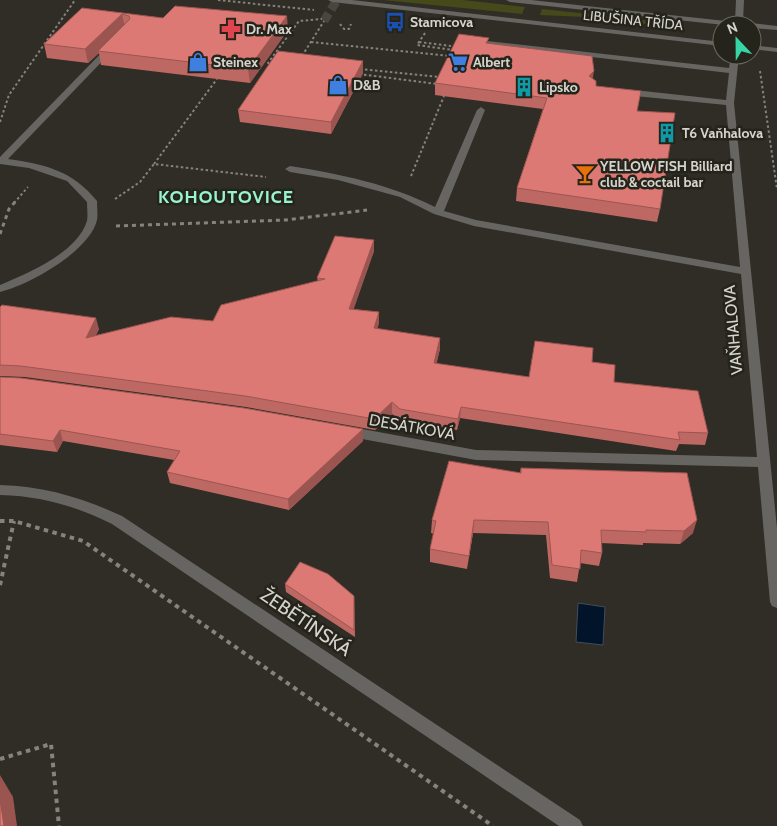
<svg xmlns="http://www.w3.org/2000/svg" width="777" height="826" font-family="Cabin,sans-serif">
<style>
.green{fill:#444a19}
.water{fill:#021429;stroke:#414d5a}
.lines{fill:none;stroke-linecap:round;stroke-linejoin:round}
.minor-tunnel{stroke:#48463e;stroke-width:9;stroke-dasharray:9 4.5;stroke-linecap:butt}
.path-far2{stroke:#84837c;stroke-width:2;stroke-dasharray:2.5 2.5;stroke-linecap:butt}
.path-far1{stroke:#84837c;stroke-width:3;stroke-dasharray:4 4;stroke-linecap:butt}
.path{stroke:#84837c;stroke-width:4;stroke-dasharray:4.5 4.5;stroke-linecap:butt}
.minor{fill:#676561;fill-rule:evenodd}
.wall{fill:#be6864}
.shaded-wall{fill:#9b5551}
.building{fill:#dd7974;stroke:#9b5551}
.labels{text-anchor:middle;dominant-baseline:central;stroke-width:5;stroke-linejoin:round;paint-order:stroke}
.far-street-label{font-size:14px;fill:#d4d3cd;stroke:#25241b}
.far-poi-label{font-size:14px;font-weight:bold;fill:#d4d3cd;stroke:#25241b;text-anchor:start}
.street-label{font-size:16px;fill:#d4d3cd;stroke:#25241b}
.far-district-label{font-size:18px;font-weight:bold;letter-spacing:1px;fill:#98f3d1;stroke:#25241b}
.near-street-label{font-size:19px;fill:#d4d3cd;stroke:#25241b}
</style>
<rect width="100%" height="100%" fill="#2f2d25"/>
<g class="green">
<path d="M383,0H463L525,7L522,14Z"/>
<path d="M542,9L680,24L685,27L680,28L585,17L540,15Z"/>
</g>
<path class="water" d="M578,603L605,607L603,645L576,642Z"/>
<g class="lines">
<path class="minor-tunnel" d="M324,21L337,0"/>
<g class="path-far2">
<path d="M218,0L314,10"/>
<path d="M340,24L344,29H349L351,24"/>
<path d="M425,33L417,45L453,50"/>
<path d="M311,42L450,56"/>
<path d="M419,42L451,46"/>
<path d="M302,56L324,21"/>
<path d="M274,64L268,63L299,21L322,19"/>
<path d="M360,69L440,77"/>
<path d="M760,71L777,189"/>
<path d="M359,74L437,84"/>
<path d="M0,122L9,95L75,0"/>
<path d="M154,164L217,79"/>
<path d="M411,176L444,96"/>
<path d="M115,199L140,182L154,164L266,177"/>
<path d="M14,203L28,187"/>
</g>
<g class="path-far1">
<path d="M116,226L286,220L367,210"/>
<path d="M0,234L9,209L15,202"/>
</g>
<g class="path">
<path d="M0,521H14L83,541L493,826"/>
<path d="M0,585L14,521"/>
<path d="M0,759L51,744L59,826"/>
</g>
<g class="minor">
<path d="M328,0H352L722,42V46L332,2Z"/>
<path d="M506,0H531L735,22L736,0H744L743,22L777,26V30L752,28V25H724L510,2Z"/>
<path d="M469,39L729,68L731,55H739L734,103L777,528V608L772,606L770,602L758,467L476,460L346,436L342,434L340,431L342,428L346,426L476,450L757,457L741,274L474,226L434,214L400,197L338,180L290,172L285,169L290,166C340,174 389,184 435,207L477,110L481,107L485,110L444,211L476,220L740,267L726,105L625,95L621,92L625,89L726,100L729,73L472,43H469Z"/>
<path d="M109,45L116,47L8,159C45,164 73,171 97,201C97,207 98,215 97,220C90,251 29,285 0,292V285C28,273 77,253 87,221C88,216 87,207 87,202L67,181L29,168L0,164V157Z"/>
<path d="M752,45L777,48V52L752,49Z"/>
<path d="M0,485C44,486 83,498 122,516L580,820L583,826H559L112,524C76,506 41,496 0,495Z"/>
</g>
</g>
<g class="wall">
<path d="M82,8L163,18L288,30L250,83L101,65L99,53L88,63L47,58L44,44Z"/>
<path d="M488,44L593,79L596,86L638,111L660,209L657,222L516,201L517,188L543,109L435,95V83Z"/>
<path d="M363,61V73L331,134L240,122L238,110Z"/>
<path d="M374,251L353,309L379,312V323L377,329L440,349L436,364L529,377L592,362L614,382L708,433L705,445L679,444L676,451L460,418L457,430L400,420L392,414L375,430L246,407L25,377L0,376V307L99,329L96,335L213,321L318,281L317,278Z"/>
<path d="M0,377L363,429V441L289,510L170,483L167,472L174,460L63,441L57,452L0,445Z"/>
<path d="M521,468L693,533L680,544L643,543V545L601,543L602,553L599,566L580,563L577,582L550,578L546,535L473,533L467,569L430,562V549L434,534L431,533L432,520L520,473Z"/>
<path d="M285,584L354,596L355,637L286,592Z"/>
</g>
<g class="shaded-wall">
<path d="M122,14L125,27L98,51L99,53L88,63L85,49Z"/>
<path d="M287,16L288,30L250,83L248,69Z"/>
<path d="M363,61V73L331,134V122Z"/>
<path d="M594,71L592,83L589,76Z"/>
<path d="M374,240V251L350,320L349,309Z"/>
<path d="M379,312V323L374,339V328Z"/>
<path d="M96,318L99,329L89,349L86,338Z"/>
<path d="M440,338V349L434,375V363Z"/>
<path d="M392,402V414L375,430L374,419Z"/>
<path d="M461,407L460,418L457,430L458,419Z"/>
<path d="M363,429V441L289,510L288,499Z"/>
<path d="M60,430L63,441L57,452L53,441Z"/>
<path d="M474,520L473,533L467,569L469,556Z"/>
<path d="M697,520L693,533L680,544L684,531Z"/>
<path d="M0,775L13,797L17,826H4L0,799Z"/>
</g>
<g class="building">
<path d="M175,6L287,16L248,69L98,51L130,19L129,16L122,14L85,49L44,44L82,8L163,18Z"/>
<path d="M459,34L489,38L486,43L592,56L594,71L589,76L596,81V86L641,91L637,111L675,113L660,209L517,188L547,98L435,83Z"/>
<path d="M278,51L363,61L331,122L238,110Z"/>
<path d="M335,236L374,240L349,309L379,312L374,328L440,338L434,363L529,377L535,341L593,348L592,362L615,365L614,382L698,391L708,433L678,432L680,440L461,407L458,419L400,409L392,402L374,419L245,396L21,366L0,365V307L2,305L96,318L86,338L171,317L213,321L221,305L325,279L317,278Z"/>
<path d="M0,377L21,378L244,408L363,429L288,499L167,472L180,451L60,430L53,441L0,434Z"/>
<path d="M449,461L521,473V468L687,473L697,520L684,531L646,530V532L601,530L602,553L581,550L580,569L552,565L548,522L474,520L469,556L430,549L436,521L432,520Z"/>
<path d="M300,562L328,574L354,596V630L285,584Z"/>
<path d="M0,799L4,826H0Z"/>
</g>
<defs>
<symbol id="bus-bare" viewBox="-9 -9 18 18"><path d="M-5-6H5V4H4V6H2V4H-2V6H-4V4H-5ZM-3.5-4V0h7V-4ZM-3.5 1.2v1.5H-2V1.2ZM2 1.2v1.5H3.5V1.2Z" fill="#1a4fb4" stroke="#25241b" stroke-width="2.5" paint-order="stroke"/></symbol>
<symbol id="pharmacy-bare" viewBox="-9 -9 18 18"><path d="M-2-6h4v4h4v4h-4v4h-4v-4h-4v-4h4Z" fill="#e0444e" stroke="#25241b" stroke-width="2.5" paint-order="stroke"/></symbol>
<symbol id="shop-bare" viewBox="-9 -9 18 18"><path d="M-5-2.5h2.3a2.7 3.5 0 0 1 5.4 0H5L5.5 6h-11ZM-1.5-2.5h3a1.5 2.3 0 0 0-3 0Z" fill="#3f7fe0" stroke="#25241b" stroke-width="2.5" paint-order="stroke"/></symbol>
<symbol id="supermarket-bare" viewBox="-9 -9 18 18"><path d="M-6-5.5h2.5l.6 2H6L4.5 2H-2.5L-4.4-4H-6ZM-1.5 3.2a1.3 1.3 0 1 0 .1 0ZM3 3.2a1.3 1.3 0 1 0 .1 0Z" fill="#3f7fe0" stroke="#25241b" stroke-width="2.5" paint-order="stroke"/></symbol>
<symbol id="building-bare" viewBox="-9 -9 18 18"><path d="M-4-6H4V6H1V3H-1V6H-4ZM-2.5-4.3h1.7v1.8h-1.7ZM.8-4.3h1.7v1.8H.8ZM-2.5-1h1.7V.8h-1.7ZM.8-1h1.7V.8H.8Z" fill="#0f9aa8" stroke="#25241b" stroke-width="2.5" paint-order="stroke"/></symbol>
<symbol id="bar-bare" viewBox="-9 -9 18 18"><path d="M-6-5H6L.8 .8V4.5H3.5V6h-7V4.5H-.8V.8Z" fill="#e8710a" stroke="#25241b" stroke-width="2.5" paint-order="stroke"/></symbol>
</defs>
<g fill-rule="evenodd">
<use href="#bus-bare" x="381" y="8" width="28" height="28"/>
<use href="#pharmacy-bare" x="217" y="15" width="28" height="28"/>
<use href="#shop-bare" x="184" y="48" width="28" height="28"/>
<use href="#supermarket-bare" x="444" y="48" width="28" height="28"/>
<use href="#shop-bare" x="324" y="71" width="28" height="28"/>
<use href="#building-bare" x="510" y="73" width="28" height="28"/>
<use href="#building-bare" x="653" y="119" width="28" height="28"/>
<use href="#bar-bare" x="571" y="160" width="28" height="28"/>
</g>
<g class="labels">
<g class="far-street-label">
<text transform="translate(633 20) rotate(6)">LIBUŠINA TŘÍDA</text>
</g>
<g class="far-poi-label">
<text x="410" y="22">Stamicova</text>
<text x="246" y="29">Dr. Max</text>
<text x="213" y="62">Steinex</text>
<text x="473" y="62">Albert</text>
<text x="353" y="85">D&amp;B</text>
<text x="539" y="87">Lipsko</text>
<text x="682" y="133">T6 Vaňhalova</text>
<text x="600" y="166">YELLOW FISH Billiard<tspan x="600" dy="16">club &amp; coctail bar</tspan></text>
</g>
<g class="street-label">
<text transform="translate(733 330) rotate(-95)">VAŇHALOVA</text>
<text transform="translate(412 427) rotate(10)">DESÁTKOVÁ</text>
</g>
<g class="far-district-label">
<text x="226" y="197">KOHOUTOVICE</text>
</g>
<g class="near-street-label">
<text transform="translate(306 622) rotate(34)">ŽEBĚTÍNSKÁ</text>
</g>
</g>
<g transform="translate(737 40) rotate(338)"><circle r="24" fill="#25241b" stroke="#6b6a62"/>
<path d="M0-4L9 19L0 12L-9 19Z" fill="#37d4a6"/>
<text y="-8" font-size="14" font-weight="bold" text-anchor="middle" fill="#d4d3cd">N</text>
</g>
</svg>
